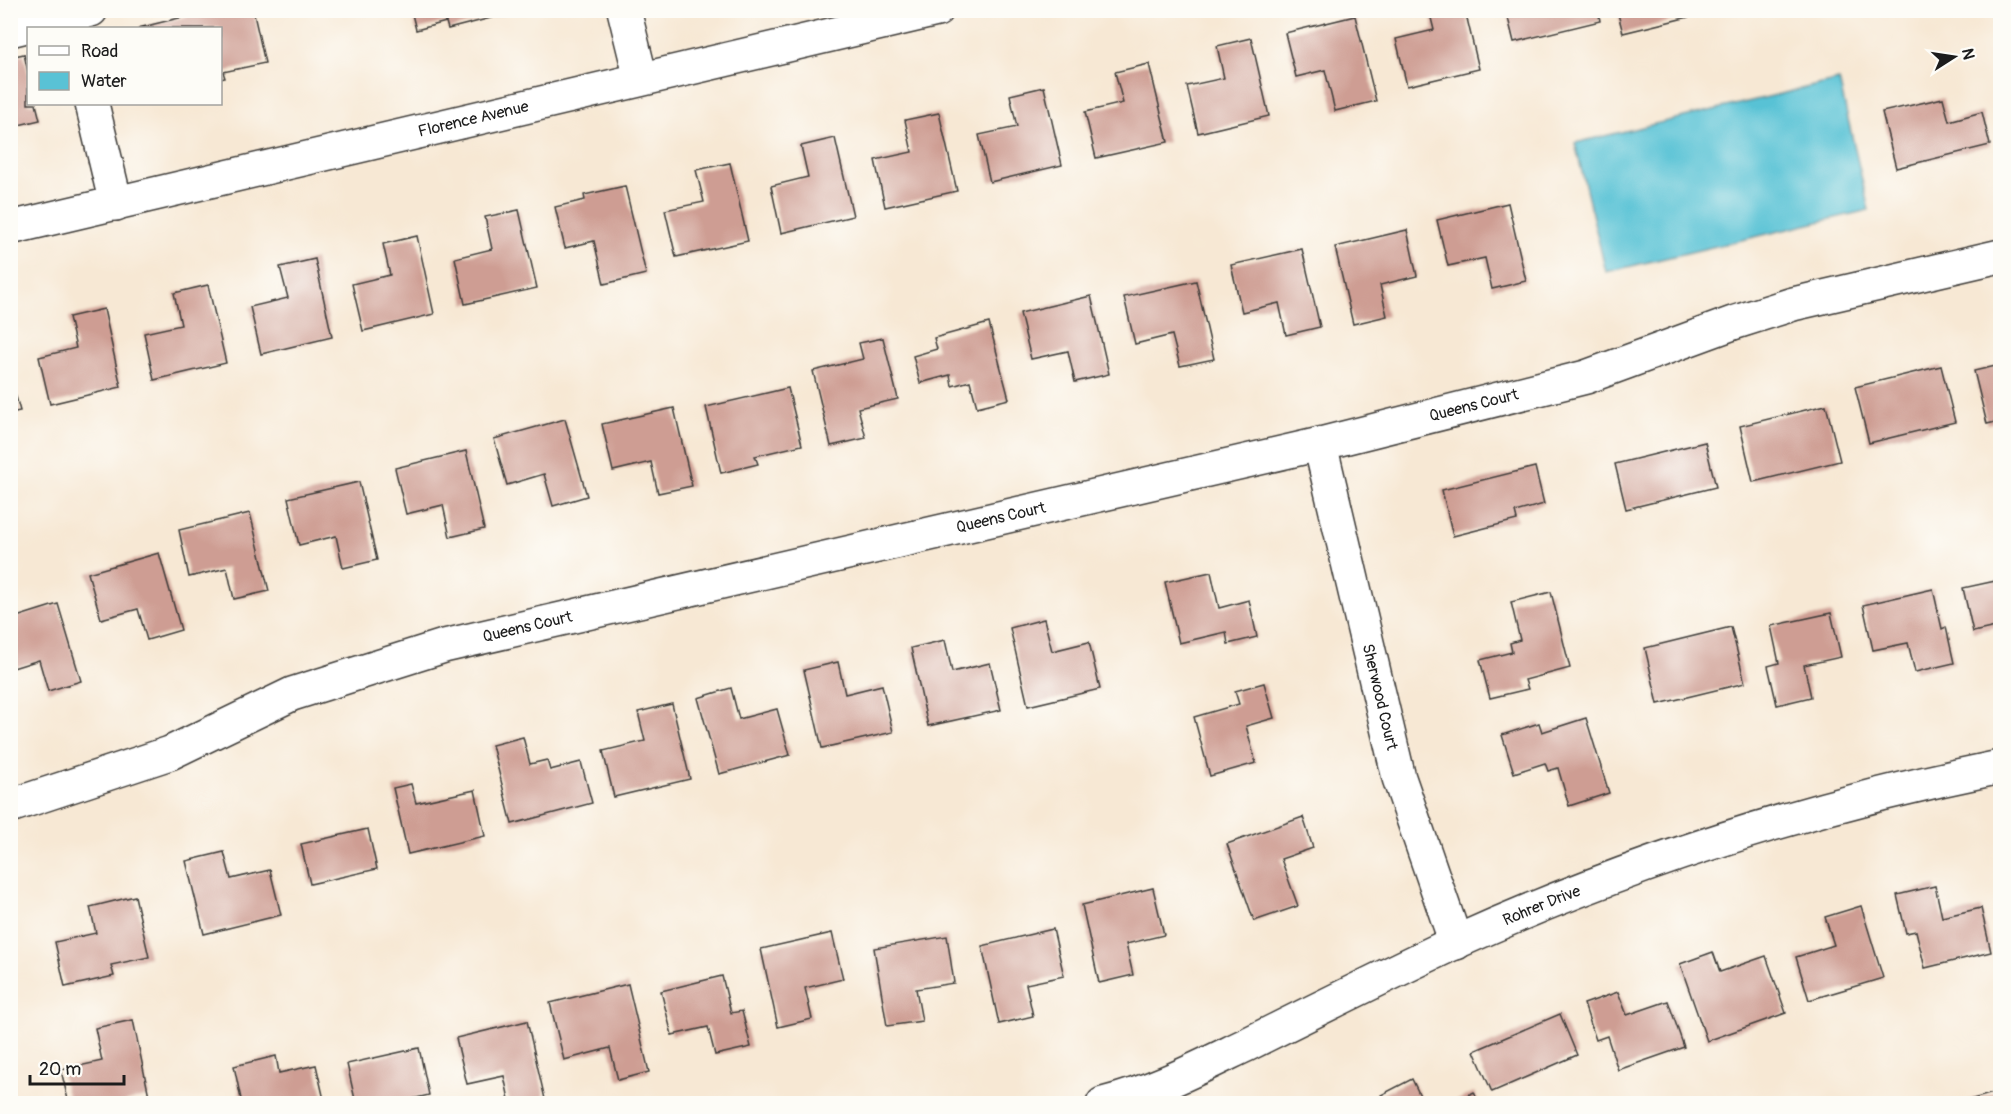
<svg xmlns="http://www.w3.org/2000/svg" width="2011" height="1114" font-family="Pangolin,sans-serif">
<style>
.water{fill:#59c2d5;stroke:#3a6f78;stroke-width:1.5}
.building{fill:#ce9d93}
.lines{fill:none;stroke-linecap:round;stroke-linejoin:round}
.street-casing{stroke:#3d3b38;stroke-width:36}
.street{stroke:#fff;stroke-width:33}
.labels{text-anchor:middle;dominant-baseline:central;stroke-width:5;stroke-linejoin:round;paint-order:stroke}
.street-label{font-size:16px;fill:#1c1c1c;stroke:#fdfcf7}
</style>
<rect width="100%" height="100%" fill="#fdfcf7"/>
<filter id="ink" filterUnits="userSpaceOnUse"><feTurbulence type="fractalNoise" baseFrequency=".0167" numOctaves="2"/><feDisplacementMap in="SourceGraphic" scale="12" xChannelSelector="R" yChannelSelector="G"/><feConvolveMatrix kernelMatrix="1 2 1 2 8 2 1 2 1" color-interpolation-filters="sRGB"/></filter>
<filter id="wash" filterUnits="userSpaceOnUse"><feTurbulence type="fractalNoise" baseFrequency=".008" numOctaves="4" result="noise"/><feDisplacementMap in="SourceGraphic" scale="24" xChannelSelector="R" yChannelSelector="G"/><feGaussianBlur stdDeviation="1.35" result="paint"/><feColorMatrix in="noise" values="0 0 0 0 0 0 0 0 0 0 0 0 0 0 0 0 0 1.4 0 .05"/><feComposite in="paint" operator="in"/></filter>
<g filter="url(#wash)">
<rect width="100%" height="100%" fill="#f7e8d4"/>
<path class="water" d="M1839,80L1869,210L1606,272L1575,143Z"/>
<g id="blocks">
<g class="building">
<path d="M212,10H253L265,63L223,72L225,78L220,79V28H138Z"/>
<path d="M411,10H518V11L448,29L446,22L416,30Z"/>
<path d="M1429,10H1465L1479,69L1407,86L1396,39L1434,30Z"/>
<path d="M1506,10H1598L1600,21L1514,42Z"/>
<path d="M1617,10H1712L1713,11L1623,33Z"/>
<path d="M1355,16L1376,101L1335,111L1325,70L1296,77L1285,33Z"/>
<path d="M1251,38L1269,116L1198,133L1187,86L1224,78L1217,46Z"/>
<path d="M24,54L28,72V104H36L40,120L10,127V57Z"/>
<path d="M1149,64L1168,142L1096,158L1085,112L1123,103L1115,72Z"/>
<path d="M1044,87L1062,165L990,182L979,135L1017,127L1010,95Z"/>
<path d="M1943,98L1949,121L1982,112L1990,145L1896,168L1882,112Z"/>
<path d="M939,113L957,191L885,207L875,160L912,152L905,120Z"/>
<path d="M835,138L853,216L781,233L771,186L808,177L801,146Z"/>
<path d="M730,163L748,241L676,257L665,210L704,202L696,170Z"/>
<path d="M625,186L646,274L604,284L594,241L565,248L555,207L585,200L584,195Z"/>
<path d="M1508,203L1526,281L1492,289L1485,258L1448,266L1437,220Z"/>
<path d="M519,210L537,288L465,304L455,258L492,249L485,217Z"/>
<path d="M1407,230L1417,276L1380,285L1387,316L1353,324L1335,247Z"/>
<path d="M417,236L434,314L363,331L352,284L390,275L383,244Z"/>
<path d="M1302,249L1320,327L1286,335L1279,303L1242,312L1231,265Z"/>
<path d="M315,259L332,337L261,354L250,307L288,298L280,267Z"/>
<path d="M1196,281L1214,359L1180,366L1172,335L1135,344L1124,297Z"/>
<path d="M208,285L226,363L154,380L144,333L181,325L174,293Z"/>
<path d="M1091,296L1109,374L1075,382L1068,351L1031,359L1020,313Z"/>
<path d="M104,309L121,387L50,404L39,357L76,348L69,317Z"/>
<path d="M989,323L1009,399L977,407L970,381L952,386L950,375L920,383L913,356L937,349L934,338Z"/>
<path d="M883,338L898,399L858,408L866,438L831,446L813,371L863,359L859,343Z"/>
<path d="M2000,365V421L1987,424L1974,371Z"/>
<path d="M1941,366L1955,422L1869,443L1855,387Z"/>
<path d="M10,375L20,411L10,413Z"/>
<path d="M788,388L802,445L755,456L758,464L721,473L706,407Z"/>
<path d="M1826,405L1840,461L1753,482L1740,426Z"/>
<path d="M674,408L692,486L658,493L651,462L613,471L602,424Z"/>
<path d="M565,419L587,496L553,506L544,474L507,485L494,439Z"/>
<path d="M1705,442L1716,487L1626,509L1615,464Z"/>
<path d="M466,451L484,529L450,537L443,505L406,514L395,468Z"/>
<path d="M1535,467L1544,504L1515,512L1517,520L1453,536L1442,490Z"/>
<path d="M359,482L377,560L343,568L336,536L299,545L288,498Z"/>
<path d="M250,513L269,591L234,599L227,568L189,577L179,530Z"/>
<path d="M159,553L181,630L147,640L138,609L101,619L88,573Z"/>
<path d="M1211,572L1219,608L1249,600L1257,637L1228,644L1226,632L1179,643L1165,582Z"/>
<path d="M2000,580V626L1973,632L1963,588Z"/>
<path d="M1933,589L1942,629L1946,627L1954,663L1915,672L1908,643L1873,650L1863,605Z"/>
<path d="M1551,592L1570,668L1525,680L1528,689L1490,698L1480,660L1512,652L1510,643L1520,640L1511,602Z"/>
<path d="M58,604L81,681L48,691L39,660L10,669V619Z"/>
<path d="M1831,613L1841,657L1804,665L1811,697L1777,705L1768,666L1779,663L1771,626Z"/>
<path d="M1044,619L1052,651L1089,642L1100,689L1028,706L1010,628Z"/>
<path d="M1731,627L1745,683L1658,704L1645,648Z"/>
<path d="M945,640L952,672L990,663L1001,710L928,726L911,648Z"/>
<path d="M838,662L845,694L882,685L893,732L822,748L804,670Z"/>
<path d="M1264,683L1274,718L1246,726L1256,763L1210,776L1194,717L1239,704L1235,691Z"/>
<path d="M731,688L739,719L777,709L790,755L719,774L698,698Z"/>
<path d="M672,704L690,779L614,797L603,751L645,741L638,712Z"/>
<path d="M1586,718L1609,793L1569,806L1558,768L1548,771L1545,763L1514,773L1502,735L1539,723L1542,732Z"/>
<path d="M523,737L530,764L547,760L550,770L581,762L592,803L512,824L492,745Z"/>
<path d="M411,784L416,803L475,790L485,836L408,854L393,788Z"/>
<path d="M1303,817L1313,848L1281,859L1298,906L1254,921L1227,844Z"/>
<path d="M368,829L377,869L310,884L301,844Z"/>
<path d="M224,852L231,879L270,870L281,915L204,934L186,861Z"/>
<path d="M1935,886L1942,917L1981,908L1991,952L1925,968L1916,931L1906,933L1897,895Z"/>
<path d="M1153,888L1164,935L1126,944L1133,975L1099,983L1082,905Z"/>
<path d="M135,896L149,957L111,965L114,976L65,987L55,942L96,933L90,907Z"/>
<path d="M1861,906L1883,978L1809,1000L1796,957L1834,945L1825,917Z"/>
<path d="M1053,929L1064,976L1026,984L1033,1016L999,1024L982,946Z"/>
<path d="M832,933L843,979L805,988L812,1019L778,1027L761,949Z"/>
<path d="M947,936L954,983L916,989L922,1021L887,1026L874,948Z"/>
<path d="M1713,952L1720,972L1766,956L1786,1013L1707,1041L1680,964Z"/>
<path d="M722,976L731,1013L742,1011L751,1047L715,1055L708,1027L672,1035L661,991Z"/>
<path d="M628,984L649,1072L618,1080L610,1048L564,1060L550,1003Z"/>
<path d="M1618,992L1627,1015L1668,1001L1684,1047L1618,1070L1607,1036L1596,1040L1584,1004Z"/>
<path d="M1560,1014L1577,1055L1492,1092L1474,1051Z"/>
<path d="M133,1020L149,1096L116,1104H69L61,1070L102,1061L95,1028Z"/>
<path d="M527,1021L545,1099L510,1104L504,1076L467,1084L456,1038Z"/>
<path d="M419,1048L429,1095L391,1104H356L347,1064Z"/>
<path d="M276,1056L279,1073L316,1065L325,1104H242L234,1066Z"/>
<path d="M1412,1079L1424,1104H1385L1381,1095Z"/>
<path d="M2000,1091V1104H1959V1103Z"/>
<path d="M1474,1092L1479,1104H1450Z"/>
</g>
</g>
</g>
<g filter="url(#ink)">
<use href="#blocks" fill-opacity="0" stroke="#3d3b38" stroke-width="1.5"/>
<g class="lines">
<defs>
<g id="street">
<path d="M624,10L641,79"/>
<path d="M10,14L14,29L91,10"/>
<path d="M92,104L116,204"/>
<path id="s1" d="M10,228L937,10"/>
<path id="s2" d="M1320,444L1399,778L1456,943"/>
<path id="s3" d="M10,806L170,753L292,694L444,646L1320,444L1586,377L1733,323L1793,304L2000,256"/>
<path id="s4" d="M1103,1104C1155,1091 1202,1066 1250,1043C1318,1009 1386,975 1454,943C1628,864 1813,805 2000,767"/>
</g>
</defs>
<use href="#street" class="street-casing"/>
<use href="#street" class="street"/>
</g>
</g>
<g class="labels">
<g class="street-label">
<text stroke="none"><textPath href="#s1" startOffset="476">Florence Avenue</textPath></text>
<text stroke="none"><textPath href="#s3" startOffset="1521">Queens Court</textPath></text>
<text stroke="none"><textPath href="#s3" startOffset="1035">Queens Court</textPath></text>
<text stroke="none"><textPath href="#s3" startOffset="549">Queens Court</textPath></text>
<text stroke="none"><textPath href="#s2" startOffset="260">Sherwood Court</textPath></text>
<text stroke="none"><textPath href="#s4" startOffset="482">Rohrer Drive</textPath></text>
</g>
</g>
<rect width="2011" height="1114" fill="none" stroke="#fdfcf7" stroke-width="36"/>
<rect x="27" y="27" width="195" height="78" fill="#fdfcf7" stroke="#a3a29f" stroke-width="1.5"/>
<rect x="39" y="46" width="30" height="9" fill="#ffffff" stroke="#a3a29f" stroke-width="1.5"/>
<text x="81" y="57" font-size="18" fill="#1c1c1c">Road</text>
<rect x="39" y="72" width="30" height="18" fill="#59c2d5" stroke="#a3a29f" stroke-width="1.5"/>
<text x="81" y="87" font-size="18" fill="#1c1c1c">Water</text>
<g transform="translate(1954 57) rotate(78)" stroke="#fdfcf7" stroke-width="4.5" paint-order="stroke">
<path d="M0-4.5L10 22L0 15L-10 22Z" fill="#1c1c1c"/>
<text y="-9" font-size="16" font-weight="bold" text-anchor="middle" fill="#1c1c1c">N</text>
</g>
<path d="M30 1075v9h94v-9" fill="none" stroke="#1c1c1c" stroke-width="3"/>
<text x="39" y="1075" font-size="18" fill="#1c1c1c" stroke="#fdfcf7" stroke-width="4.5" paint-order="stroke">20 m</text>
</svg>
